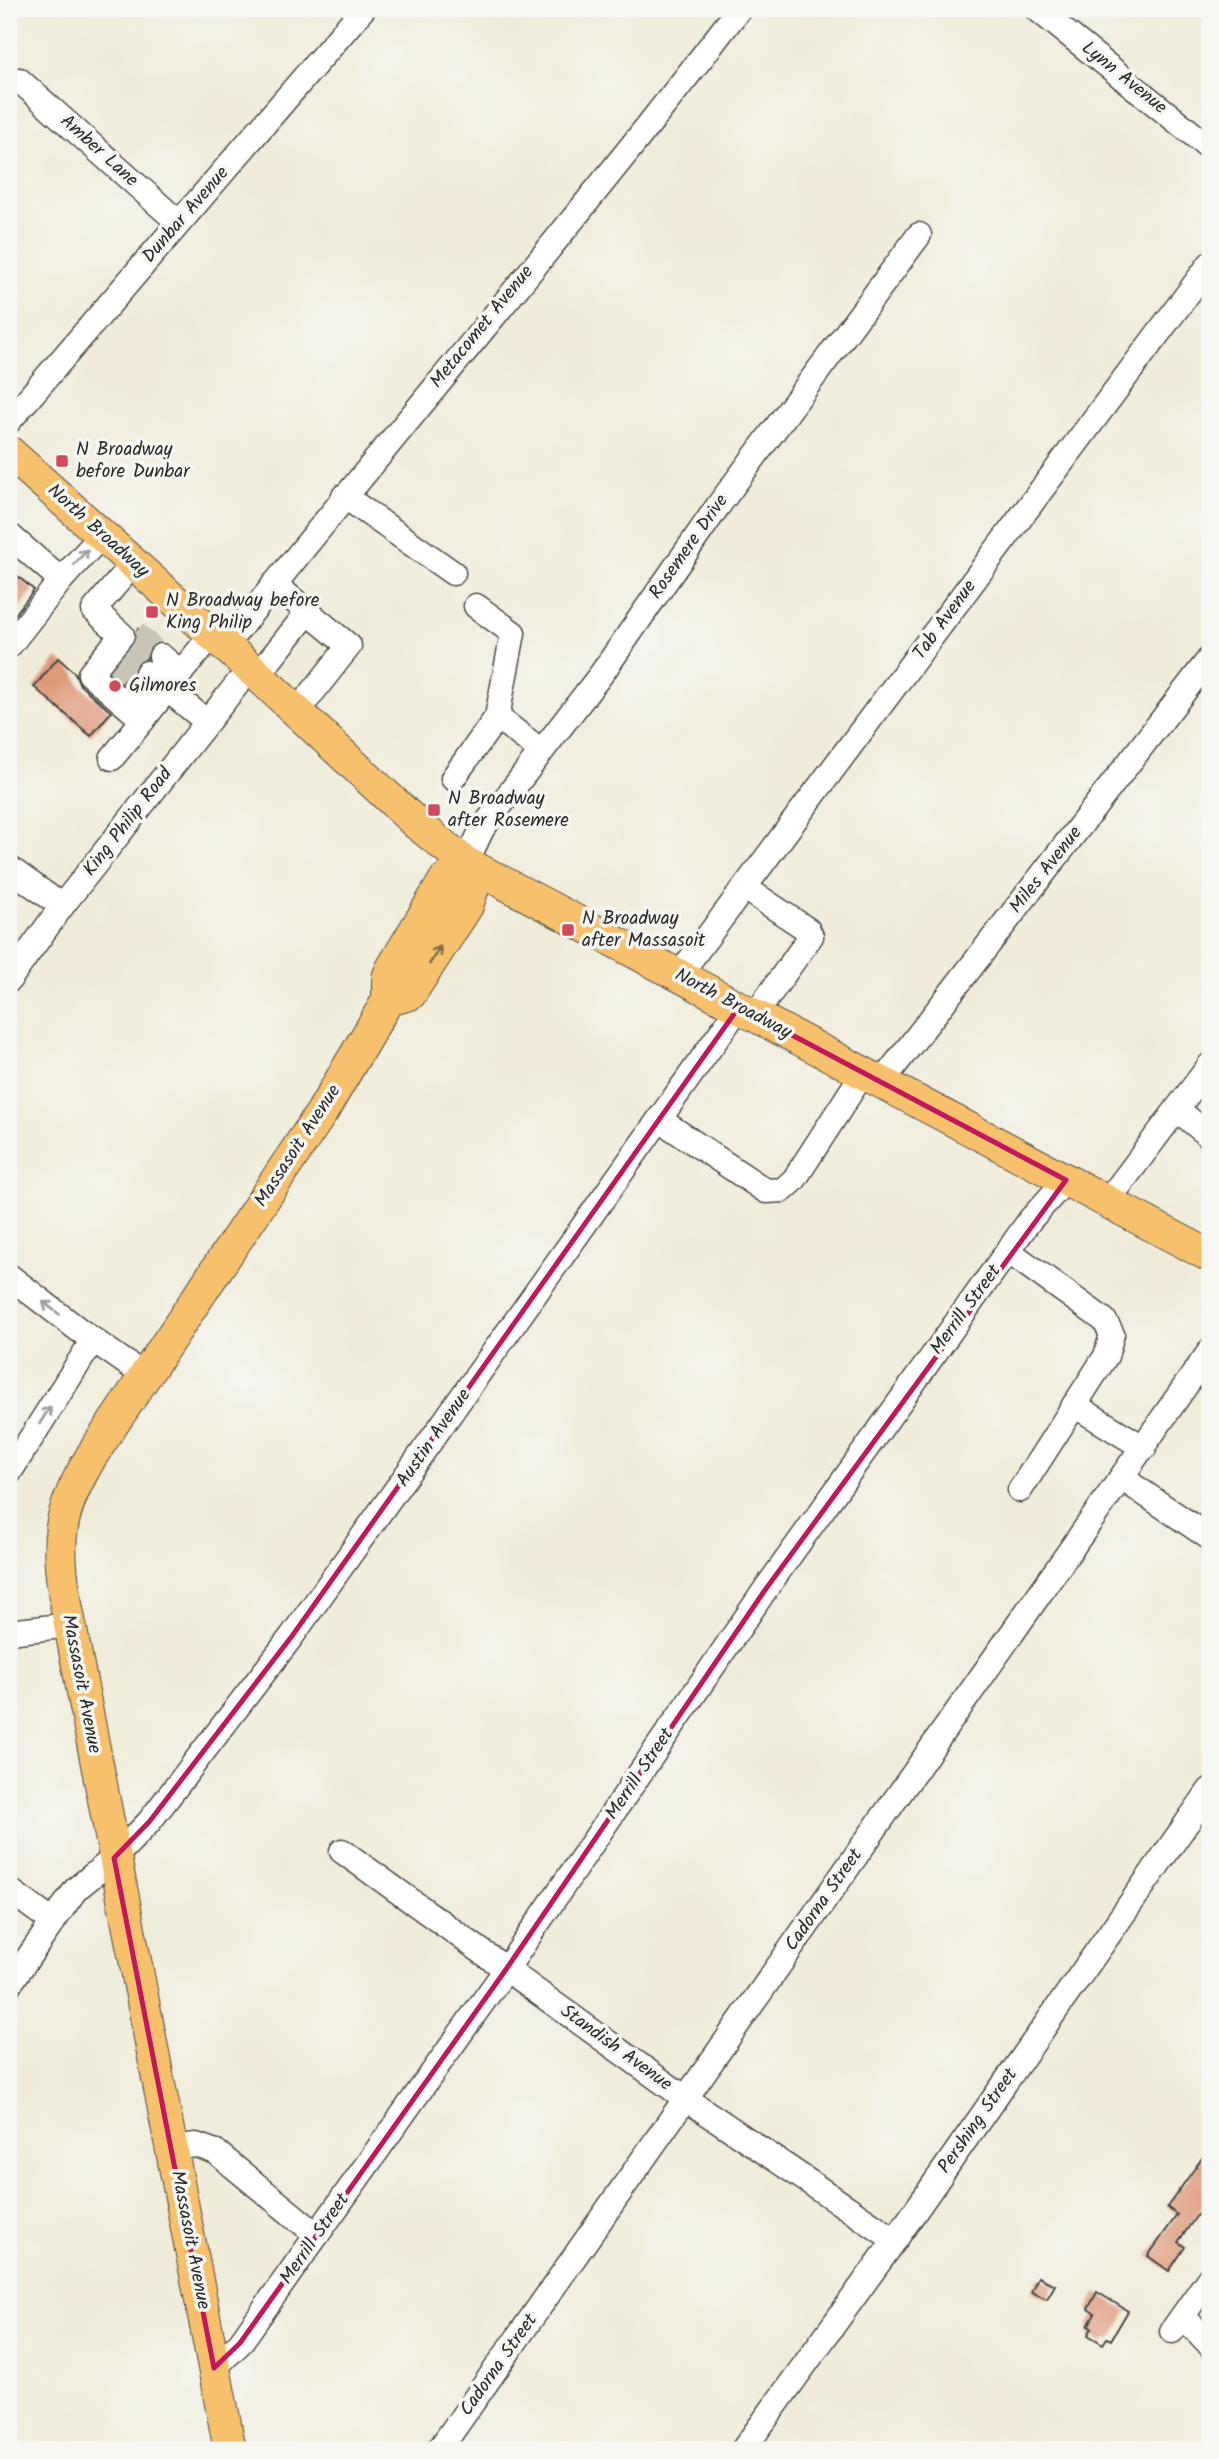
<svg xmlns="http://www.w3.org/2000/svg" width="1219" height="2459" font-family="Kalam,sans-serif">
<style>
.building{fill:#de9979}
.lines{fill:none;stroke-linecap:round;stroke-linejoin:round}
.minor-tunnel{stroke:#c9c5b6;stroke-width:24;stroke-dasharray:24 12;stroke-linecap:butt}
.minor-casing{stroke:#494845;stroke-width:27}
.major-casing{stroke:#494845;stroke-width:34}
.minor{stroke:#fff;stroke-width:24}
.major{stroke:#f7c06c;stroke-width:32}
.oneway{stroke:#a0a0a0}
.oneway2{stroke:#876e48}
.marked{fill:none;stroke:#c2185b;stroke-width:5;stroke-linejoin:round}
.poi-dot{fill:#d1495b;stroke:#f6f6f2;stroke-width:2.5}
.labels{text-anchor:middle;dominant-baseline:central;stroke-width:7;stroke-linejoin:round;paint-order:stroke}
.street-label{font-size:19px;fill:#2b2b2b;stroke:#f6f6f2}
.poi-label{font-size:19px;fill:#2b2b2b;stroke:#f6f6f2;text-anchor:start}
</style>
<rect width="100%" height="100%" fill="#f6f6f2"/>
<filter id="ink" filterUnits="userSpaceOnUse"><feTurbulence type="fractalNoise" baseFrequency=".0143" numOctaves="2"/><feDisplacementMap in="SourceGraphic" scale="14" xChannelSelector="R" yChannelSelector="G"/><feConvolveMatrix kernelMatrix="1 2 1 2 8 2 1 2 1" color-interpolation-filters="sRGB"/></filter>
<filter id="wash" filterUnits="userSpaceOnUse"><feTurbulence type="fractalNoise" baseFrequency=".00686" numOctaves="4" result="noise"/><feDisplacementMap in="SourceGraphic" scale="28" xChannelSelector="R" yChannelSelector="G"/><feGaussianBlur stdDeviation="1.57" result="paint"/><feColorMatrix in="noise" values="0 0 0 0 0 0 0 0 0 0 0 0 0 0 0 0 0 1.4 0 .05"/><feComposite in="paint" operator="in"/></filter>
<g filter="url(#wash)">
<rect width="100%" height="100%" fill="#f0ecd9"/>
<g id="blocks">
<g class="building">
<path d="M9,569L34,590L13,617L9,613Z"/>
<path d="M138,629L154,643L149,647L147,658L136,663L132,673L124,677L122,682L111,672L134,644Z"/>
<path d="M58,658L75,673L80,685L111,712L91,736L34,687Z"/>
<path d="M1210,2147V2197L1178,2242L1185,2247L1169,2271L1148,2256L1177,2215L1167,2207Z"/>
<path d="M1038,2277L1055,2285L1047,2299L1031,2292Z"/>
<path d="M1097,2292L1128,2311L1111,2340L1107,2338L1103,2344L1088,2335L1092,2328L1088,2326L1095,2314L1088,2309Z"/>
</g>
</g>
</g>
<g filter="url(#ink)">
<use href="#blocks" fill-opacity="0" stroke="#494845" stroke-width="2"/>
<g class="lines">
<g class="minor-tunnel">
<path d="M135,633L161,656"/>
<path d="M120,651L147,673"/>
<path d="M108,665L135,687"/>
</g>
<defs>
<g id="minor">
<path d="M1037,9L1210,148"/>
<path d="M19,80L178,222"/>
<path d="M9,421L363,9"/>
<path d="M344,496L453,573"/>
<path d="M9,535L61,580"/>
<path d="M133,564L94,610L122,635L90,674L143,720L167,689L147,673"/>
<path d="M274,584L349,646L297,712"/>
<path d="M476,606L513,633L497,717L541,751"/>
<path d="M9,646L61,580L102,535"/>
<path d="M225,646C395,432 574,225 739,9"/>
<path d="M161,656L181,673"/>
<path d="M258,675L308,612"/>
<path d="M135,687L156,703"/>
<path d="M207,722L167,689L213,634"/>
<path d="M112,758L143,720"/>
<path d="M453,778L497,717"/>
<path d="M466,863L482,829L602,673L718,506L919,235"/>
<path d="M9,868L62,906"/>
<path d="M745,888L808,930L811,936L755,1015"/>
<path d="M679,975L1210,264"/>
<path d="M9,980L62,906L250,668"/>
<path d="M882,1082L1210,658"/>
<path d="M1177,1109L1210,1137"/>
<path d="M660,1120L766,1191L783,1190L794,1180L863,1073"/>
<path d="M1107,1202L1210,1065"/>
<path d="M1008,1251L1104,1320L1112,1334L1106,1356L1020,1490"/>
<path d="M9,1276L79,1330L145,1376"/>
<path d="M1074,1405L1144,1448"/>
<path d="M9,1473L93,1340"/>
<path d="M1123,1479L1210,1538"/>
<path d="M9,1632L70,1625"/>
<path d="M342,1851L685,2098L895,2240"/>
<path d="M9,1890L53,1922"/>
<path d="M9,1985L76,1889L114,1858L149,1822L292,1636L739,1007"/>
<path d="M172,2148L196,2145L216,2152L317,2235"/>
<path d="M1183,2316L1210,2345"/>
<path d="M1172,2331L1210,2277"/>
<path d="M214,2368L240,2343L507,1968L765,1590L1030,1220L1066,1180"/>
<path d="M439,2450L1210,1351"/>
<path d="M743,2450L895,2240L1210,1790"/>
</g>
<g id="major">
<path d="M9,452L250,668L417,824L466,863L1210,1256"/>
<path d="M230,2450L66,1604C55,1537 58,1513 92,1455L322,1112L388,1000V978L391,970L445,880L466,863L473,888L467,906L410,994L388,1000"/>
</g>
</defs>
<use href="#minor" class="minor-casing"/>
<use href="#major" class="major-casing"/>
<use href="#minor" class="minor"/>
<use href="#major" class="major"/>
</g>
<defs><path id="oneway-shaft" d="M-6 0H5M1.5-3L5.5 0L1.5 3" fill="none" stroke-width="1.6" stroke-linecap="round" stroke-linejoin="round" transform="scale(1.75)"/></defs>
<g class="oneway">
<use href="#oneway-shaft" transform="translate(81 557) rotate(-48)"/>
<use href="#oneway-shaft" transform="translate(51 1308) rotate(-143)"/>
<use href="#oneway-shaft" transform="translate(45 1415) rotate(-58)"/>
</g>
<use class="oneway2" href="#oneway-shaft" transform="translate(435 955) rotate(-58)"/>
</g>
<path class="marked" d="M739,1007L1066,1180L765,1590L507,1968L240,2343L214,2368L114,1858L149,1822L292,1636Z"/>
<g class="poi-dot">
<rect x="55" y="454" width="14" height="14" rx="3.5"/>
<rect x="145" y="605" width="14" height="14" rx="3.5"/>
<circle cx="115" cy="686" r="7"/>
<rect x="427" y="803" width="14" height="14" rx="3.5"/>
<rect x="561" y="923" width="14" height="14" rx="3.5"/>
</g>
<g class="labels">
<g class="street-label">
<text transform="translate(1124 78) rotate(39)">Lynn Avenue</text>
<text transform="translate(99 151) rotate(42)">Amber Lane</text>
<text transform="translate(186 215) rotate(-49)">Dunbar Avenue</text>
<text transform="translate(482 327) rotate(-51)">Metacomet Avenue</text>
<text transform="translate(98 531) rotate(42)">North Broadway</text>
<text transform="translate(689 547) rotate(-55)">Rosemere Drive</text>
<text transform="translate(945 620) rotate(-54)">Tab Avenue</text>
<text transform="translate(128 822) rotate(-52)">King Philip Road</text>
<text transform="translate(1046 870) rotate(-52)">Miles Avenue</text>
<text transform="translate(733 1004) rotate(28)">North Broadway</text>
<text transform="translate(298 1146) rotate(-57)">Massasoit Avenue</text>
<text transform="translate(966 1310) rotate(-54)">Merrill Street</text>
<text transform="translate(434 1438) rotate(-55)">Austin Avenue</text>
<text transform="translate(81 1684) rotate(79)">Massasoit Avenue</text>
<text transform="translate(640 1774) rotate(-56)">Merrill Street</text>
<text transform="translate(824 1900) rotate(-55)">Cadorna Street</text>
<text transform="translate(616 2048) rotate(36)">Standish Avenue</text>
<text transform="translate(978 2121) rotate(-55)">Pershing Street</text>
<text transform="translate(315 2239) rotate(-55)">Merrill Street</text>
<text transform="translate(190 2240) rotate(79)">Massasoit Avenue</text>
<text transform="translate(499 2365) rotate(-55)">Cadorna Street</text>
</g>
<g class="poi-label">
<text x="76" y="450">N Broadway<tspan x="76" dy="22">before Dunbar</tspan></text>
<text x="166" y="601">N Broadway before<tspan x="166" dy="22">King Philip</tspan></text>
<text x="129" y="686">Gilmores</text>
<text x="448" y="799">N Broadway<tspan x="448" dy="22">after Rosemere</tspan></text>
<text x="582" y="919">N Broadway<tspan x="582" dy="22">after Massasoit</tspan></text>
</g>
</g>
<rect width="1219" height="2459" fill="none" stroke="#f6f6f2" stroke-width="35"/>
</svg>
